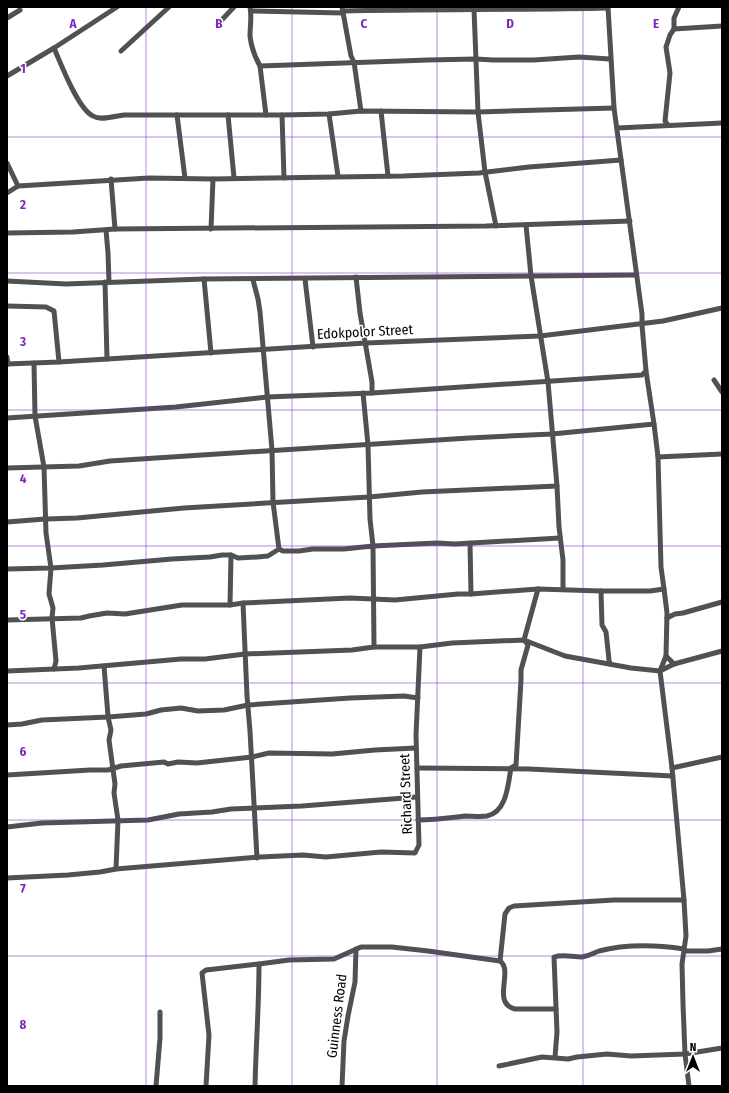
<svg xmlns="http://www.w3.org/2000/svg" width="729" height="1093" font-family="'Fira Sans Condensed',sans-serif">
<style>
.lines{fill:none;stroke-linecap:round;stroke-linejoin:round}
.minor{stroke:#515151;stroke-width:5}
.grid{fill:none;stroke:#7b2cbf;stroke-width:1;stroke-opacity:0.55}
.labels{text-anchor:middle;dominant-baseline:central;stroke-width:3;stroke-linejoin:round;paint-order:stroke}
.street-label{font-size:14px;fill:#000;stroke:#fff}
.grid-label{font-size:13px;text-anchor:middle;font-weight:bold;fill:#7b2cbf;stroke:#fff;stroke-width:3;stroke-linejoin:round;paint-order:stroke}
</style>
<rect width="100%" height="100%" fill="#fff"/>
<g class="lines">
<g class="minor">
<path d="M250,7C252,17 250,26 250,36C251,46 255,57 260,66L428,60L476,59L493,60H534L579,57L610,59"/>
<path d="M342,7L351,56L354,62L361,111"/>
<path d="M679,7L674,18V29L722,26"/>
<path d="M474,9L478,112L485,172L496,226"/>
<path d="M251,11L343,13"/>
<path d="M342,11C431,9 519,10 608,8"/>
<path d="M7,18L20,10"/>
<path d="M217,25L234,7"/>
<path d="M54,48L117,7"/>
<path d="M121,51L169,7"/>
<path d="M260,66L266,115"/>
<path d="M7,76L54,48C61,64 78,109 93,116C101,121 115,116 124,115H282L329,114L361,111L478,112L614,108"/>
<path d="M381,111L388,176"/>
<path d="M329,114L338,176"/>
<path d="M177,115L185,178"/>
<path d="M228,115L234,178"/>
<path d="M282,115L284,178"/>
<path d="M668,125L665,121L670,73L666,47L670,35L674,29"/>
<path d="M617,128L722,123"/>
<path d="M7,163L18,186L7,193"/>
<path d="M111,179L115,229"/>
<path d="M18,186L149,178L213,179L403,176L479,173L529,167L621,160"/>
<path d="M211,229L213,179"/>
<path d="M106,230L108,253L109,282"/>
<path d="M7,233L73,232L115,229L486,226L630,221"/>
<path d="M356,277L360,313L372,382V393"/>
<path d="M204,279L211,353"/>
<path d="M305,279L313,347"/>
<path d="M253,280L258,299L260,312L272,450L273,502L279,549"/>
<path d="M7,281L66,284L204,279L636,275"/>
<path d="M105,282L107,359"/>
<path d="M7,306L46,307L54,311L59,362"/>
<path d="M7,357L8,364"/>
<path d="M34,363L35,416L44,467L46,533L51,568L49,594L53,608L52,618L56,661L54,669"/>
<path d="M7,364L59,362L366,343L540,336L663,321L722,308"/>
<path d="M714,380L722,392"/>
<path d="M363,393L368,445L370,519L373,546L437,543L455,544L560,538"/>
<path d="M7,418L176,407L267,397L372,393L642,375L646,371L642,325V314L614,108L608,7"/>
<path d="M658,457L722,454"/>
<path d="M7,468L79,466L110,461L156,458L469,438L552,434L654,424L646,371"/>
<path d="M557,486L559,527L563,560V589"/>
<path d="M46,519L77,518L184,508L369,497L422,492L557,486L548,382L531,276L526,225"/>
<path d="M7,522L45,519"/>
<path d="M470,543L471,594"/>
<path d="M7,569L51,568L103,565L172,559L210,557L222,555H231L238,558L257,557L268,556L279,549L283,551H299L313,549H344L373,546L374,647L352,650L245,654L205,659H181L79,668L7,671"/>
<path d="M664,589L667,613L666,656L674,664"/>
<path d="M601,591L602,625L606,632L609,660L610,664"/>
<path d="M243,603L247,696L250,731L257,858"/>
<path d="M230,605L231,555"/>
<path d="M667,618L675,614L683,613L722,602"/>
<path d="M7,620L81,618L89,616L107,613L125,614L182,605H230L243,603L350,598L395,600L458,594H471L538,589L601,591H650L664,589L661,567L658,457L654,424"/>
<path d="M374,647H420L452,643L524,640L565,656L631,668L660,671L674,664L722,651"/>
<path d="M666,656L660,671L672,768L684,900L686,936L682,964L683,1004L685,1054L689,1086"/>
<path d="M104,666L108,716"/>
<path d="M108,717L111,730L109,740L115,784L114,793L118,820L116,869"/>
<path d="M7,725L22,724L42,720L108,717L146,714L161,710L181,708L198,711L224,710L248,705L350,698L404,696L418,698"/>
<path d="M417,768L529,769L673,776"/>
<path d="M672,768L722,757"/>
<path d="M7,775L90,770H108L121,766L164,762L168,764L178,762L197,763L252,757L269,753L332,754L375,750L416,748"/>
<path d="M418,820C435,820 448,818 465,816C472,816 480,817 487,816C507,812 508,784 511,768L516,765L521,680V670L528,645L524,640L538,589"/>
<path d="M7,827L42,823L148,820L179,814L212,812L231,809L302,806L417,797"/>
<path d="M7,878L68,875L100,872L116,869L260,857L303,855L326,857L381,852L415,853L419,845L416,735L420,647"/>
<path d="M685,951H708L722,949"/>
<path d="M500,961L505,914L509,908L514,906L614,900H684"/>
<path d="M555,1057L557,1032L554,957C563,954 572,957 582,957C589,956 593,953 599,951C626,944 657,945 684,949"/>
<path d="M499,1066L542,1057L568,1059L577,1057L607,1054L631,1056L685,1054L722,1048"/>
<path d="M156,1086L160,1038V1012"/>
<path d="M206,1086L209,1035L202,973L206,970L259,964L289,960L334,959L361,947H392L428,951L500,961C514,971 491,1003 515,1009H556"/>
<path d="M255,1086C256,1045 259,1005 259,964"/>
<path d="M342,1086L344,1041L348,1016L355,982L356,949"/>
</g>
</g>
<path class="grid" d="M146,7V1086M292,7V1086M437,7V1086M583,7V1086M7,137H722M7,273H722M7,410H722M7,546H722M7,683H722M7,820H722M7,956H722"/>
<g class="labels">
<g class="street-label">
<text transform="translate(365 332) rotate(-3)">Edokpolor Street</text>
<text transform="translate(406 794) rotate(-92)">Richard Street</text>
<text transform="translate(337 1016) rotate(-83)">Guinness Road</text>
</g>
</g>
<g class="grid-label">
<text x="73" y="28">A</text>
<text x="219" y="28">B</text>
<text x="364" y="28">C</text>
<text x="510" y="28">D</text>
<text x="656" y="28">E</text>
<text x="23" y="73">1</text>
<text x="23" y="209">2</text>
<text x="23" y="346">3</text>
<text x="23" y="483">4</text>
<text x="23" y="619">5</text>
<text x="23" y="756">6</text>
<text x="23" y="893">7</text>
<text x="23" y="1029">8</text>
</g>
<rect width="729" height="1093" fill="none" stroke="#000000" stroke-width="16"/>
<g transform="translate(693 1057)" stroke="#ffffff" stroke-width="3" paint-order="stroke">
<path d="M0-3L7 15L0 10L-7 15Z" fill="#000000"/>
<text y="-6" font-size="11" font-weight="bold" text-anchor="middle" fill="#000000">N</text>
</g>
</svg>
